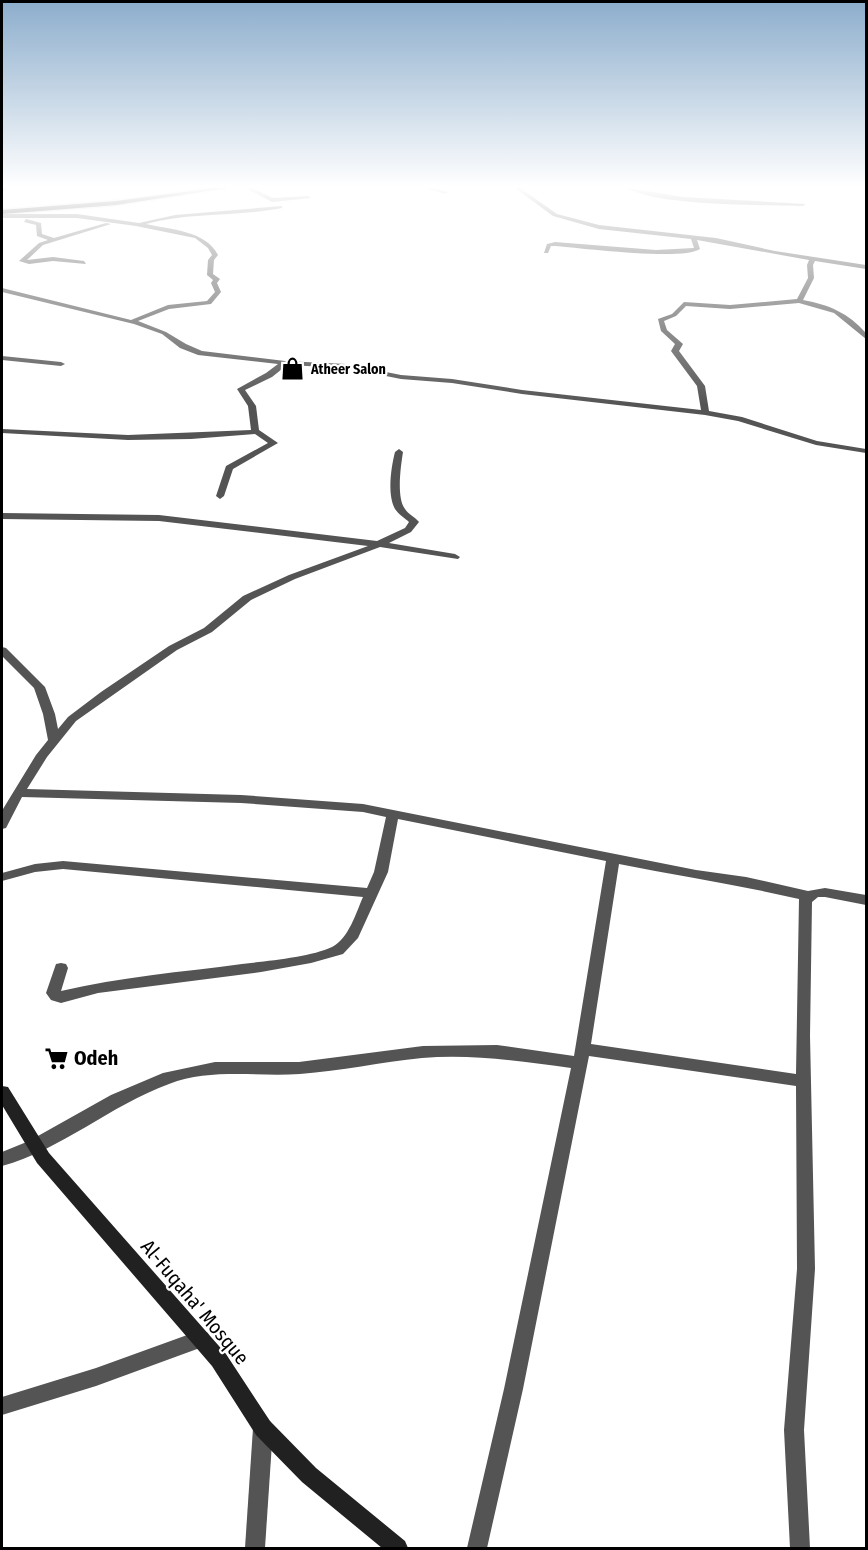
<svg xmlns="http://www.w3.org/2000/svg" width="868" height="1550" font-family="'Fira Sans Condensed',sans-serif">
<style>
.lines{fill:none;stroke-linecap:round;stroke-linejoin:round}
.primary-casing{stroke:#dbdbdb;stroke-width:3}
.street{fill:#545454;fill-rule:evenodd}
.secondary{fill:#212121;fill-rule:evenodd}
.primary{fill:#000;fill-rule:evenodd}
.labels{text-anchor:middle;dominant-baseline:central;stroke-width:4.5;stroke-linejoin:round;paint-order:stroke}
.far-poi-label{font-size:14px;font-weight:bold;fill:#000;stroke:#fff;text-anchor:start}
.near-poi-label{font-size:20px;font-weight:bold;fill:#000;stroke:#fff;text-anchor:start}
.near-street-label{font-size:20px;fill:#000;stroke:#fff}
</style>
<rect width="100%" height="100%" fill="#fff"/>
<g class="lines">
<defs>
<path id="primary" d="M213,188H227L116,205L2,214V210L116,201Z"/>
</defs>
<use href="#primary" class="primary-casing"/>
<g class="street">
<path d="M2,188H9L2,192Z"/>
<path d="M246,188H252L273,198L308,196L311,198L272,202Z"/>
<path d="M425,188H433L448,192L445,194Z"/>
<path d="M515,188H520L557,214L599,225L716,238L775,251L866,265V269L815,261L813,265L814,278L803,300C830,305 848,313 866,333V339L834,313L799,303L730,309L686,306L676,316L664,321L667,330L683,344L679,351L705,386L709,411L742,417L817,441L866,449V453L816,445L738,421L705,415L522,394L452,383L401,379L346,368L287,365L272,377L245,390L256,406L259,430L278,443L233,469L224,496L220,499L216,496L226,466L268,443L255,434L191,439L128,440L2,433V429L128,435L251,430L248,406L237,389L266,373L278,364L198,355L180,348L162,334L134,324L2,292V288L131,320L168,305L207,301L215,292L211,283L213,280L207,275L208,260L212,255L208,248L195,238L136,226L77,218H2V214H77L139,223L175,215L282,206V208C237,217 190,212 146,224C171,230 205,230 218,255L214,260L213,274L220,279L217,283L221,292L211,304L169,309L138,321L166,332L186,344L202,351L285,361L346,364L401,375L452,379L522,390L701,410L697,386L671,351L675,344L661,331L658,319L672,314L684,302L730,305L797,299L808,278L807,265L809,260L697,240L700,249C683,261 581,248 555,246H551L548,253H544L547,244L555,242L656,250L694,248L691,239L599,229L553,216Z"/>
<path d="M627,188L683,197L806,204L803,206C766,205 655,206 627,188Z"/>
<path d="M26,219L41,223L42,234L54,238L106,223L111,224L43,245L27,260L53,257L84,261L86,264L53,261L29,264L19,261L39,243L48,240L37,236L36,225L24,222Z"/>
<path d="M2,356L61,362L65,364L61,366L2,360Z"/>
<path d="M399,449L403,452C401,465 396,497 405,509C408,514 415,517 419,522L411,532L389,543L455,554L460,557L458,559L380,547L295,579L251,600L212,632L177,650L76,721L47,757L27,789L241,795L363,804L696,870L746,877L808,891L825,888L866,895V905L825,897H818L812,902L810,1036L815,1269L804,1430L810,1548H790L784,1430L797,1269L796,1086L589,1056L523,1389L487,1548H467L504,1389L571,1068C521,1061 472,1054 422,1058C381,1062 341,1071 300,1074C256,1077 211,1068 169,1084C111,1105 61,1150 2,1166V1152L29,1141L111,1095L163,1073L215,1062H299L423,1046L497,1045L574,1056L606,861L398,819L388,872L358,938L343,954L311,963L261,972L98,993L61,1003L51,1000L46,993L56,964L61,963L66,964L68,968L61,991C120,977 182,972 242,964C267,961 311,957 332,947C349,938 356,913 363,897L63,869L35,872L2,881V873L35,864L63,861L367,888L374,872L386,817L363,812L241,803L22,797L6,828L2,829L3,809L36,755L48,740L43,714L34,688L2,656V647L6,648L45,687L55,714L58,729L68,717L101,692L169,646L204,628L243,596L289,575L368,546L159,521L2,519V513L159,515L377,541L405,528L409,522C405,518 399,515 395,509C387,494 391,468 395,452ZM619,864C679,876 739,885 799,899L796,1074L591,1044Z"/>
<path d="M201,1330L208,1333L210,1339L208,1345L96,1386L2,1415V1397L96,1368Z"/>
<path d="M263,1418L270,1421L273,1428L265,1548H245L253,1428L256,1421Z"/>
</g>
<path class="secondary" d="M2,1086L8,1087L49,1153L226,1354L270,1421L316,1468L405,1541L408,1548H382L302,1482L256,1435L212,1366L37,1163L2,1105Z"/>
<use href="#primary" class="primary"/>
</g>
<linearGradient id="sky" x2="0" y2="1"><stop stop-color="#8cadcc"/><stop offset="0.46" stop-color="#fff"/><stop offset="1" stop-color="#fff" stop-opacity="0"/></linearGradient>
<rect width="868" height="405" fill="url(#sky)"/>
<defs>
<symbol id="shop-bare" viewBox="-9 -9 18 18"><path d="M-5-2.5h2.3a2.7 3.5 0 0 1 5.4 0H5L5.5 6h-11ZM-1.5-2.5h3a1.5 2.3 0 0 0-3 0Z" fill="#000" stroke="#fff" stroke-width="2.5" paint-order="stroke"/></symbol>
<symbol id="supermarket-bare" viewBox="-9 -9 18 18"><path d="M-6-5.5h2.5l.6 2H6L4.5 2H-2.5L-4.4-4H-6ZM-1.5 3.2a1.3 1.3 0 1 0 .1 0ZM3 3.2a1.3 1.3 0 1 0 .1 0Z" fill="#000" stroke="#fff" stroke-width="2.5" paint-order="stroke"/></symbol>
</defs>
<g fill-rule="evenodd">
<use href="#shop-bare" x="276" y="352" width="33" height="33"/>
<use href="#supermarket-bare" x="40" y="1042" width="33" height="33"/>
</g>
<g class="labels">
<g class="far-poi-label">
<text x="311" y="369">Atheer Salon</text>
</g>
<g class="near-poi-label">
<text x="74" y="1058">Odeh</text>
</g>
<g class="near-street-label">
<text transform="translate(195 1302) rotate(50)">Al-Fuqaha' Mosque</text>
</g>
</g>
<rect width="868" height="1550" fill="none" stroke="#000000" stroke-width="6"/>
</svg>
